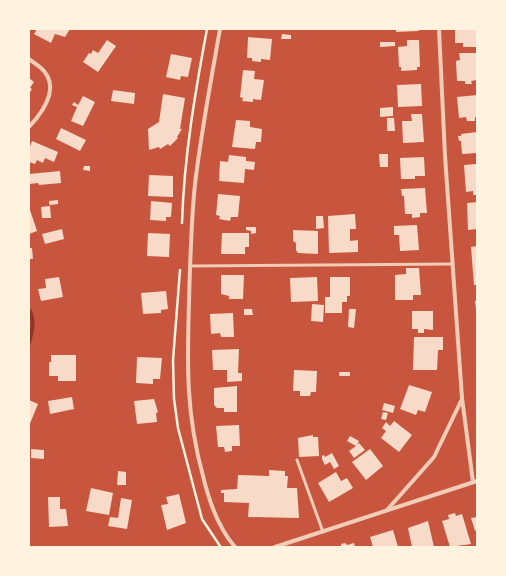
<svg xmlns="http://www.w3.org/2000/svg" width="506" height="576" font-family="Lato,sans-serif">
<style>
.lines{fill:none;stroke-linecap:round;stroke-linejoin:round}
.stream{stroke:#8f3625;stroke-width:4}
.building{fill:#f7dbc8}
.path{stroke:#fff3e0;stroke-width:2.5}
.service{stroke:#f1ccb7;stroke-width:3}
.minor{stroke:#f1ccb7;stroke-width:4}
</style>
<rect width="100%" height="100%" fill="#c8553d"/>
<g class="lines">
<path class="stream" d="M29,310C35,320 32,332 29,343"/>
</g>
<g class="building">
<path d="M37,29H70L65,37L55,34L51,43L34,34Z"/>
<path d="M396,29H418L419,31L396,32Z"/>
<path d="M455,29H477V47H463V43H455Z"/>
<path d="M282,34L291,35V39H281Z"/>
<path d="M248,37L272,39L270,60L261,59V62L252,61V58H247Z"/>
<path d="M107,40L116,46L98,72L83,62L89,53L91,54L93,50L98,53Z"/>
<path d="M407,40H419L420,67H417V70L401,71V67H399L398,47L407,46Z"/>
<path d="M380,42H395V46L380,47Z"/>
<path d="M459,53H477V80L471,81L472,84H465V81H457L456,61L460,60Z"/>
<path d="M171,54L192,58L188,77L181,76L180,80L166,77Z"/>
<path d="M243,70L255,71L254,79L264,80L261,100L253,99V102L242,101L243,98L240,97Z"/>
<path d="M29,78L34,82L30,88L32,89L29,94Z"/>
<path d="M421,84L422,106L398,107L397,85Z"/>
<path d="M113,90L135,93L134,104L111,101Z"/>
<path d="M163,94L185,98L180,129H182L177,137L178,138L170,146L168,144L160,149L159,147L149,150L148,129L159,122Z"/>
<path d="M477,95V117H475V121H467L466,117L459,118L457,97Z"/>
<path d="M83,96L95,102L83,126L71,121L77,107L72,105L74,102L78,105Z"/>
<path d="M393,107V116L380,117V108Z"/>
<path d="M411,114H422L424,142L403,143L402,121H412Z"/>
<path d="M387,118H394L395,131H387Z"/>
<path d="M236,120L250,121V127L262,129L261,142H256L255,149L232,147Z"/>
<path d="M61,128L86,140L80,151L56,139Z"/>
<path d="M477,132V153L462,154L461,141H459L458,136H461V134Z"/>
<path d="M32,141L58,152L54,162L45,158L43,163L37,160L35,164L29,162V149Z"/>
<path d="M379,154H388V167H380Z"/>
<path d="M229,155L246,157V161L255,162L254,170L245,169L244,183L219,181L220,161L228,162Z"/>
<path d="M424,157L425,176H415V179H401L400,158Z"/>
<path d="M476,164L477,195H473V191L466,192L464,165Z"/>
<path d="M84,166H90V171L83,170Z"/>
<path d="M60,171L61,183L39,185L38,183L29,184V174Z"/>
<path d="M149,175L173,176V197L148,196Z"/>
<path d="M425,188L427,213H420V217L412,218V214H405L404,196H402L401,189Z"/>
<path d="M218,194L240,196L238,217H231L230,221L219,219L220,216L216,215Z"/>
<path d="M58,200V204L49,205V201Z"/>
<path d="M151,201L172,203L171,217H166V221L150,220Z"/>
<path d="M477,202V229L468,230L467,203Z"/>
<path d="M50,206L51,218H42L41,207Z"/>
<path d="M30,210L37,231L29,234V211Z"/>
<path d="M355,214L356,229H350V241L358,240V252L329,253L328,216Z"/>
<path d="M316,216H323L324,228L316,229Z"/>
<path d="M417,225L419,250L400,251L399,235H394V226Z"/>
<path d="M246,227H256V233L251,234V231L246,230Z"/>
<path d="M62,229L64,239L45,244L42,234Z"/>
<path d="M293,230L318,231V254L298,253L296,250V243L293,241Z"/>
<path d="M148,233L170,234L169,257L147,256Z"/>
<path d="M222,233H249V247H245V254H221Z"/>
<path d="M477,246V285H474L471,247Z"/>
<path d="M29,248H32L33,259H29Z"/>
<path d="M406,268H419L421,295H413V300H395V275L406,274Z"/>
<path d="M221,275H244L243,299H229V296L221,294Z"/>
<path d="M59,277L63,297L41,301L38,289L46,288L45,279Z"/>
<path d="M317,277L318,301L291,302L290,278Z"/>
<path d="M330,277H350V296H347V302H342V313H325V297H330Z"/>
<path d="M166,291L168,309L161,310V313L143,314L141,293Z"/>
<path d="M477,300V317L475,301Z"/>
<path d="M312,304L324,305L323,322L311,321Z"/>
<path d="M244,309H252L253,315H244Z"/>
<path d="M349,309H356L354,328L348,327Z"/>
<path d="M412,311H433V330L424,329V333H418V329H412Z"/>
<path d="M233,313L234,337H221L220,333L211,334L210,314Z"/>
<path d="M414,337H443V350H438L437,370H413Z"/>
<path d="M239,349L238,373H242V381L227,382V370H213L212,350Z"/>
<path d="M51,355H76V381H58V376H49V362H51Z"/>
<path d="M137,357L162,358L160,379H153V384L136,383Z"/>
<path d="M294,370L317,371L316,392H311L310,396H300V391H293Z"/>
<rect x="339" y="372" width="11" height="4"/>
<path d="M409,385L432,392L425,412L418,410L416,415L400,409Z"/>
<path d="M237,386V412H224V408H217L214,405V388Z"/>
<path d="M72,397L74,409L50,414L48,401Z"/>
<path d="M154,399L158,412L156,413L157,422L137,424L134,401Z"/>
<path d="M29,400L38,404L29,426Z"/>
<path d="M384,403L395,406L393,413L382,410Z"/>
<path d="M383,412L388,413L386,420L381,419Z"/>
<path d="M394,421L412,435L399,452L381,438L386,431L382,428L386,422L390,426Z"/>
<path d="M239,425L240,446H232V451L225,452L224,447H218L216,426Z"/>
<path d="M313,435V437H318L319,456L299,457L298,438Z"/>
<path d="M350,436L359,441L357,445L359,443L365,450L354,458L349,451L356,446L347,441Z"/>
<path d="M31,449L44,450V459L31,458Z"/>
<path d="M370,449L383,466L366,480L352,462Z"/>
<path d="M332,453L339,466L334,469L330,462L325,465L322,459V456L324,455L325,457Z"/>
<path d="M269,470L285,471V476H288L287,488H297L299,518L248,517L249,503L224,502V493H221V490L237,489L238,475L269,476Z"/>
<path d="M118,471L126,472V485H117Z"/>
<path d="M336,472L341,481L347,478L353,488L329,502L318,483Z"/>
<path d="M91,488L113,493L109,515L86,511Z"/>
<path d="M179,494L186,523L167,530L161,505L168,504L166,497Z"/>
<path d="M48,497H60V509H66L68,526L49,527Z"/>
<path d="M121,498L132,500L127,529L108,526L110,517L118,518Z"/>
<path d="M455,513L456,516L462,514L471,544L450,547L442,521L449,519L448,515Z"/>
<path d="M477,517V530L475,531L471,518Z"/>
<path d="M428,521L434,547H412L408,528Z"/>
<path d="M393,530L398,547H373L370,537Z"/>
<path d="M345,543L347,545L354,543L355,547H341V544Z"/>
</g>
<g class="lines">
<g class="path">
<path d="M182,223C184,157 195,93 207,29"/>
<path d="M180,270L173,360L174,399L178,428L202,519L220,546"/>
</g>
<g class="service">
<path d="M190,266L453,264"/>
<path d="M297,460L323,532"/>
</g>
<g class="minor">
<path d="M220,29C211,80 201,133 195,184C191,223 190,263 189,302C187,366 186,414 203,476C209,501 218,528 235,547"/>
<path d="M439,29L445,156L462,398L473,482"/>
<path d="M29,59C34,63 40,66 44,71C60,90 42,113 29,127"/>
<path d="M387,510L434,457L462,399"/>
<path d="M275,547L477,481"/>
</g>
</g>
<rect width="506" height="576" fill="none" stroke="#fff3e0" stroke-width="60"/>
</svg>
